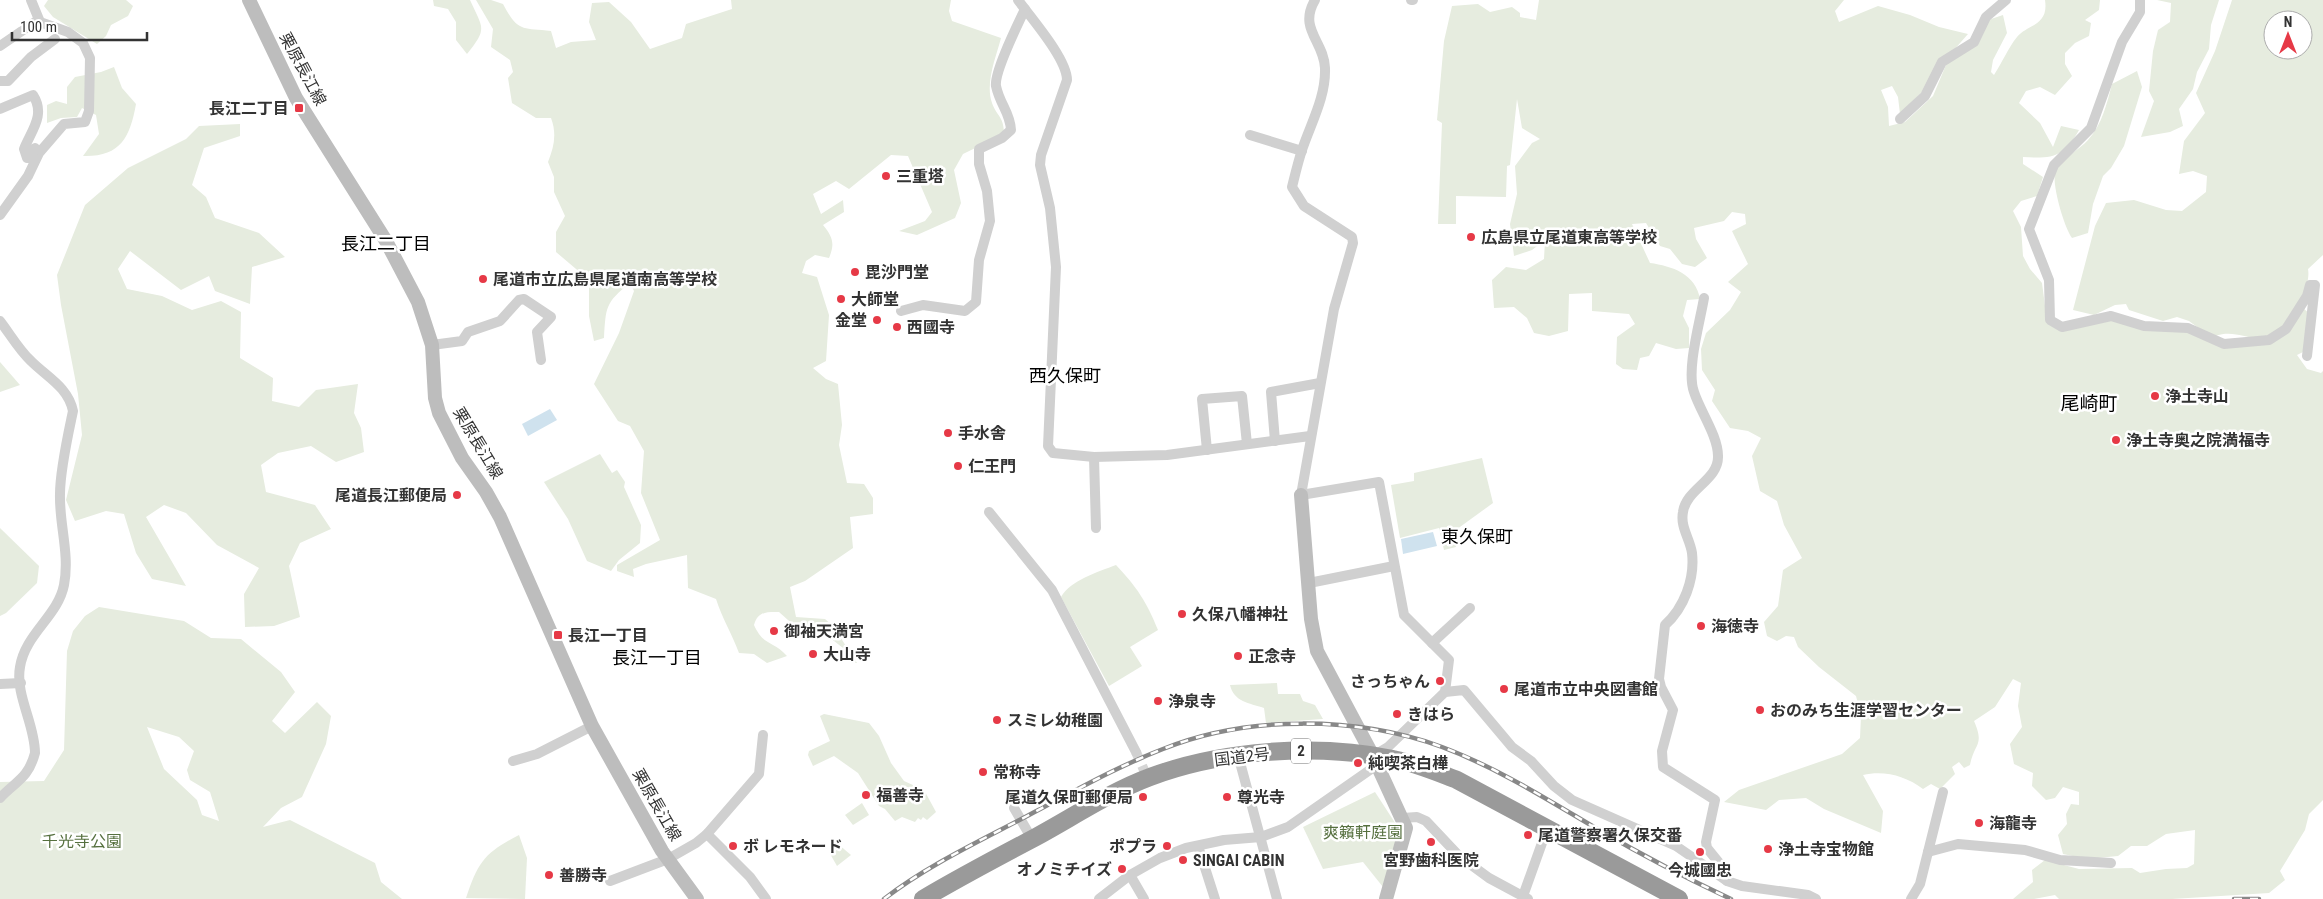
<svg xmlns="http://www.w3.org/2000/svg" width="2323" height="899" font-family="'Roboto Condensed','Noto Sans JP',sans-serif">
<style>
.green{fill:#e6ecdf;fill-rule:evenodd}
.water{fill:#cfe2ee}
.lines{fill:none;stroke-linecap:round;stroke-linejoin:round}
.street-tunnel{stroke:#d6d6d6;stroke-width:10;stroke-dasharray:10 5;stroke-linecap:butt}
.street{stroke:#d0d0d0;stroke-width:10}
.secondary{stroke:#bdbdbd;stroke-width:14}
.highway{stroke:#9a9a9a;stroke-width:18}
.rail-casing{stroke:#888;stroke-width:4.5}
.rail{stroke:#fff;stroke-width:2.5;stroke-dasharray:8;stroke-linecap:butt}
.poi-dot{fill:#e63946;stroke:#fff;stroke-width:2}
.labels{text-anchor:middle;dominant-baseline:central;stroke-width:5;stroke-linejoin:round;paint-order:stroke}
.shield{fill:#fff;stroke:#707070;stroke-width:1}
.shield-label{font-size:15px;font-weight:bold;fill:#333}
.street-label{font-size:16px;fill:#333;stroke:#fff}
.poi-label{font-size:16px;font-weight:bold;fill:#333;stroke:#fff;text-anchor:start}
.park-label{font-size:16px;fill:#56703f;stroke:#fff}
.neighbourhood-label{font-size:18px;fill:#000;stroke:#fff}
.quarter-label{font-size:19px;fill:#000;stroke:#fff}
</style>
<rect width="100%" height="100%" fill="#fff"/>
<g class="green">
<path d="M48,0H126L133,6L128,16L111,25L106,36L97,44L53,17L44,6Z"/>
<path d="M433,0H470C483,29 488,28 467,54L456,40V22L448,9L434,6Z"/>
<path d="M476,0H491L503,4C518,32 521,28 551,31L556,48L571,42L596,40L589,22L592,3L609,2L631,22L650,49L682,38L686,24L732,9L731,0H951L949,11L952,21L1001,38C996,57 985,83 992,103C997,117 1004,116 1004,134L963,154L954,170L961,203L955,218L917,235L899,231L925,221L932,212L908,156L891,155L849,189L836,181L813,194L821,214L843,200L844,212L823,225C833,237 835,244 829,258L815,255L806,261L802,273L817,277L829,315L826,361L813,368L826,379L838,384L842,425L839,445L847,483L864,484L873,498V514L850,517L853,548L805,581L790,587L796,617L825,619L833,626L857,663H850L843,648L820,630C798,631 794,625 779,612C767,612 758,611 754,625C764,647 773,640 787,656L767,663L754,654L739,653C732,634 722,618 716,599L688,588L687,555L646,564L633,569L634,577L617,571V565L660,540L641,493L644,451L630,426L618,421L594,384L619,333L634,291L630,283C605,303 606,307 604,338L594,341L589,316V280L556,252V232L565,216L554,192V177L548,162C554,147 557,134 551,118H536L512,103L508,78L513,72L510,60L491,47L493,29Z"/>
<path d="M1539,0H1844L1835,11L1839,22L1878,6L1910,15L1939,27L1968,34L1953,51L1924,90L1900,114L1898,97L1892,86L1881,90L1888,107L1889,126L1905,122L1933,96L1946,65L1988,20L2003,15L2007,33L1993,60L1991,72L1994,75C2002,63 2008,48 2017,37C2028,24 2049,26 2045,0H2100L2099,10L2085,20L2091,23L2089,36L2075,43L2065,53V64L2072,76L2055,95L2040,87L2026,91L2019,103L2040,123L2053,147L2061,126L2079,130C2064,157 2053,159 2023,157V164L2043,177L2037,196L2021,201L2013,211L2021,227L2023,256L2030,269L2042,283L2047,321L2062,329L2111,319L2187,331L2224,347L2270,342L2304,309L2309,313L2303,352L2297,355L2307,369L2321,373L2323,371V800L2309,814L2305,830L2280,871L2285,880L2269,893L2172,899H2059L2055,895L2034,899H2013L2033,882L2032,870L2045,860L2079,869L2132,868L2140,873L2166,869L2187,868L2194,864L2195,830L2166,834L2147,846H2131L2118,856L2087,859L2063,854L2058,835L2067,824L2066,814L2071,804L2079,805V792L2063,787L2055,798L2046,800L2032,786L2033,773L2014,764L2010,744L2022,727L2018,706L2021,683L2013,679L1995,707L1974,721C1985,746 1974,743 1970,765L1964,768L1959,762L1952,767L1955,774L1940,789L1931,784L1923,789C1906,776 1884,770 1863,775L1883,811L1881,833L1824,809L1806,798L1779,800L1766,810L1724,802L1739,790L1842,754L1860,738L1861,716L1856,696L1819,667L1798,647L1794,637L1786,636L1777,641L1767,636L1764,622L1778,606L1783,570L1802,558L1784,525L1777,501L1760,491L1752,456L1761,438L1748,431L1730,428L1712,401L1715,390L1702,370L1701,349L1706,333L1730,310L1741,292L1728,282L1748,264L1732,231L1746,224L1745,214L1732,212L1724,221L1694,228L1696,239L1707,258L1695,267L1682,264L1670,249L1660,246L1646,223L1632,224L1650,263C1672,266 1696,274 1700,299L1687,300L1683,316L1689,328V348L1676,349L1656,343L1649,356L1640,358L1637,370L1623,369L1616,364L1617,337L1635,324L1629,314L1592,311V293L1569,294L1568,331L1549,336L1534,333L1527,318L1514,307L1494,308L1492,280L1506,267L1526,270L1544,259L1545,240L1532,250L1514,256L1510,224L1517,194L1515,166L1532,143L1540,139L1522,128L1517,99L1510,165L1507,166L1506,197L1456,196V224H1438L1442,123L1437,120L1444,41L1452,6L1478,4L1490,12L1512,7L1520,13V17L1536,20Z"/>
<path d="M2157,0H2219L2211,25L2209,49L2197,72L2193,89L2179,109L2183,126L2170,132L2141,137L2154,101L2149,91L2153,51L2158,30L2170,22L2171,3Z"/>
<path d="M2232,0H2323V255L2308,269C2312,289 2286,334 2265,337C2247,341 2236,329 2215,336L2201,330L2189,321L2177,317L2163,321L2129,310L2126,304L2115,305L2094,315L2073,310L2095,226L2106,203L2134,200L2166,210L2182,211L2206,192L2207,176L2193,171L2179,174L2184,141L2205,113L2196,93L2215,51ZM2273,20H2303V50H2273Z"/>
<path d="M114,67L122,88L136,104C130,138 120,157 83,156L99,134L96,115L82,108L77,117L61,118L47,123V105L56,101L67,104V87L75,77L101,72Z"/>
<path d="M2137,71L2142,87L2124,146L2111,168L2103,176L2093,204L2088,233L2072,238C2064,227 2050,180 2056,169C2062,158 2079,150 2088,140C2102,125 2107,103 2112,84Z"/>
<path d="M240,124V136L204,148L192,185L206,197L215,218L259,233L285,257L252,267L250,304L215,291L209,276L181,290L130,251L118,269L127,289L162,296L192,310L221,301L241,312L240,358L273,378L272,401L299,407L316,390L358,384L354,413L361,428L364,452L336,462L311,446L278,453L261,465L266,492L315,505L331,529L300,543L289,566L300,617L274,626L245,627L244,594L259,568L217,545L186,513L164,505L146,517L186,586L152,579L136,553L124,514L106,511L75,521L66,500L82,435L78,394L61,305L57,275L85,205L128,168L186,139L199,126Z"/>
<path d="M0,362L20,385L0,392Z"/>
<path d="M600,454L612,473L617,470L625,482L624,487L641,525L640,543L619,560L611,571L587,561L568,519L544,482Z"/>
<path d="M1482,458L1493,503L1453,532L1456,547L1444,550L1439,528L1400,538L1391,485L1414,481V473Z"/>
<path d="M0,528L39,566L37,583L6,613L0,616Z"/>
<path d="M1116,565C1136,586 1147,602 1158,630L1130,647L1142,666L1109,686L1061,597C1071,580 1098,572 1116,565Z"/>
<path d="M99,607L184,621L211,638L241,639L281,672L295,692L272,721L285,733L317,702L331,716L326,744L302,797L281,808L263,827L290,820L375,863L381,882L402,899H0V782L44,781L64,750L67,651L73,631L85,616ZM147,727L179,737L194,751L187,770L190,780L210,792L219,821L202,815L197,800L164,769Z"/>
<path d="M1277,683L1278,694H1300L1303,701L1315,705L1323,719L1266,723L1264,708C1249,703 1234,702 1230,685Z"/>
<path d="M824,714L869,723L879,736L891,763L904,781L924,790L936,812L927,820L923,817L921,820L918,818L915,822L902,817L895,821L885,809L879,806L858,773L834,756L813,766L808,755L809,751L830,741L820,716Z"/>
<path d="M1375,792L1401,832L1383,887L1363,862L1323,869L1303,827Z"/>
<path d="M862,803L869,815L853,825L845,815Z"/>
<path d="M519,835L527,858L525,899L466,898C478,861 486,852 519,835Z"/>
<path d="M838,844L851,855L837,866L829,852Z"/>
</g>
<g class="water">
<path d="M550,409L557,420L528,436L522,424Z"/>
<path d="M1433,532L1437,546L1403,554L1401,539Z"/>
</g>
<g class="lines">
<path class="street-tunnel" d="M1136,752L1144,770"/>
<g class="street">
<path d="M31,0L40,22"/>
<path d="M1018,0C1032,19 1067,59 1067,80L1041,155L1040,165L1050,208L1056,267L1048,446L1053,453L1094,457L1167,455L1310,436"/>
<path d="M1315,0C1298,29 1324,41 1325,68C1326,97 1311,123 1302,150C1298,162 1295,175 1292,187L1304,206L1352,237L1353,243L1334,309L1301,495L1379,482L1404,615L1449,660L1445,692"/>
<path d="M1411,0H1413"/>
<path d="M2140,0V12L2122,42L2091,128L2054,165L2029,229L2049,280L2050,320L2062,327L2111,316L2144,326L2188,328L2224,344L2269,340L2286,329L2307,296L2310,285H2315L2307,356"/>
<path d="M0,46L35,22H40L68,32L83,43L90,58L89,111L85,122L64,124L39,153L28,176L0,215"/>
<path d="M0,81H8L31,57L55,39"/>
<path d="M0,109L33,95C46,115 31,131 24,149L27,158H29L35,148"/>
<path d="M1900,119L1925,96L1942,62L1974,42L1986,17L2006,0"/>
<path d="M1250,135L1302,151"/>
<path d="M1704,298C1700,322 1686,370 1694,392C1700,411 1718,436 1718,456C1719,480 1686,489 1683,512C1680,527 1690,539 1692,553C1695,579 1684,608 1665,625L1659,679L1661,687L1673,710L1662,751L1663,767L1715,800L1706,842L1707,848L1724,869L1727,881"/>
<path d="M901,311L923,305L965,311L976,302L979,260L990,221L987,191L979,164V149L1002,138L1011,130C1010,112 1000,105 996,86C994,72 1018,24 1025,9"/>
<path d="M0,321C10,334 19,350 31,361C47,377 68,387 73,411C68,435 60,470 60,494C59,524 70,554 64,585C58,616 25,634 20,667C15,695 35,724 35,753C28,779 16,781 0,798"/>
<path d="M432,345L462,341L468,332L500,321L519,300L524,299L551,317L537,332L541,360"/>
<path d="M1275,441L1271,392L1320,383"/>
<path d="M1207,450L1202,399L1242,396L1247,444"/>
<path d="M1094,457L1096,528"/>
<path d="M989,512L1052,590L1136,752"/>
<path d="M1309,583L1394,566"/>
<path d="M1432,643L1470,608"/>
<path d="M0,684L21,683"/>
<path d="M1238,755L1277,899"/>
<path d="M1373,756L1388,747L1445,692L1464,690L1512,747L1531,761L1554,786L1572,800L1676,846L1727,881L1742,886L1808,895L1816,899"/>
<path d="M513,761L537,754L592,726"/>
<path d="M1943,792L1928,852L1958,844L2025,850L2060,860L2111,863"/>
<path d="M1014,808L1032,839"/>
<path d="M1403,818L1417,817L1426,821L1459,856L1489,878L1528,899"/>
<path d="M707,834L750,877L766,899"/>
<path d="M1198,846L1215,899"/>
<path d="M1130,875L1144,899"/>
<path d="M610,881L668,859L696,843L707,834L759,774L763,735"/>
<path d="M1523,896L1547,829"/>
<path d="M1099,899L1130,875L1160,858L1186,848L1224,840L1261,837L1288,827L1377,765"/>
<path d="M1911,899L1920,884L1928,852"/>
</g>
<g class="secondary">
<path d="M249,0L296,98L386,241L418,302L432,345L435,398L439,413L462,458L486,492L500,517L592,726L662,851L697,899"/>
<path d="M1301,495L1311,619L1317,651L1373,756L1406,828L1386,899"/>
</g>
<path class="highway" d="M923,899C960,877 998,857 1036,837C1073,817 1110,792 1150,777C1222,750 1317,743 1393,759C1415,763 1436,772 1457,780L1679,899"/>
<defs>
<g id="rail">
<path d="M884,899C928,865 980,841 1029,815C1073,792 1116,767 1163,749C1247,715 1357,716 1442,747C1498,768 1548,800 1599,830C1642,855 1686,878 1731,899"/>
<path d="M2234,899H2259"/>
</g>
</defs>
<use href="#rail" class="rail-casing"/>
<use href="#rail" class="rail"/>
</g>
<g class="poi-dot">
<rect x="294" y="103" width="10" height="10" rx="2.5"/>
<circle cx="886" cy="176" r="5"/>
<circle cx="1471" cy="237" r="5"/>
<circle cx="855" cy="272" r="5"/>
<circle cx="483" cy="279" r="5"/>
<circle cx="841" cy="299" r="5"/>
<circle cx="877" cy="320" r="5"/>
<circle cx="897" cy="327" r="5"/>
<circle cx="2155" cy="396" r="5"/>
<circle cx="948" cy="433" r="5"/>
<circle cx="2116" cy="440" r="5"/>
<circle cx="958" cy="466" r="5"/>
<circle cx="457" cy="495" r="5"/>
<circle cx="1182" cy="614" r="5"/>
<circle cx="1701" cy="626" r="5"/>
<circle cx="774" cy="631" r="5"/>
<rect x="553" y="630" width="10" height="10" rx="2.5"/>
<circle cx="813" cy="654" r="5"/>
<circle cx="1238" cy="656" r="5"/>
<circle cx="1440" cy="681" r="5"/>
<circle cx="1504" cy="689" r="5"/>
<circle cx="1158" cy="701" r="5"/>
<circle cx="1760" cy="710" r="5"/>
<circle cx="1397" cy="714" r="5"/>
<circle cx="997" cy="720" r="5"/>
<circle cx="1358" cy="763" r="5"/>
<circle cx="983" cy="772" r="5"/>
<circle cx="866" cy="795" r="5"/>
<circle cx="1143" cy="797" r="5"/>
<circle cx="1227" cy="797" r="5"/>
<circle cx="1979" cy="823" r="5"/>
<circle cx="1528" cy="835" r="5"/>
<circle cx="1431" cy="842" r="5"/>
<circle cx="733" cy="846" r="5"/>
<circle cx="1167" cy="846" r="5"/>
<circle cx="1768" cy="849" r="5"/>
<circle cx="1700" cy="852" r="5"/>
<circle cx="1183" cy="860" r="5"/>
<circle cx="1122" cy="869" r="5"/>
<circle cx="549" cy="875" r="5"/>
</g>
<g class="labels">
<rect class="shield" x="1291" y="738.5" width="20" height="25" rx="4"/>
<g class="shield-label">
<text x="1301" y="751">2</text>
</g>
<g class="street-label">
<text transform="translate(303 69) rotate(62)">栗原長江線</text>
<text transform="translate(478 443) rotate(59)">栗原長江線</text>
<text transform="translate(1242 757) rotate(-7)">国道2号</text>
<text transform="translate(657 805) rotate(60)">栗原長江線</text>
</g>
<g class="poi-label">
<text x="289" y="108" text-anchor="end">長江二丁目</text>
<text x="896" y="176">三重塔</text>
<text x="1481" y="237">広島県立尾道東高等学校</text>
<text x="865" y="272">毘沙門堂</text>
<text x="493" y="279">尾道市立広島県尾道南高等学校</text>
<text x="851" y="299">大師堂</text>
<text x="867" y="320" text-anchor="end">金堂</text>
<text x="907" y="327">西國寺</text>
<text x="2165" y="396">浄土寺山</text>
<text x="958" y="433">手水舎</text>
<text x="2126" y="440">浄土寺奥之院満福寺</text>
<text x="968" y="466">仁王門</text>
<text x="447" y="495" text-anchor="end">尾道長江郵便局</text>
<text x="1192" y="614">久保八幡神社</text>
<text x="1711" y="626">海徳寺</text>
<text x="784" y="631">御袖天満宮</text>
<text x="568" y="635">長江一丁目</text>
<text x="823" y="654">大山寺</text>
<text x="1248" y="656">正念寺</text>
<text x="1430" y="681" text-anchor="end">さっちゃん</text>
<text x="1514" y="689">尾道市立中央図書館</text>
<text x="1168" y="701">浄泉寺</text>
<text x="1770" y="710">おのみち生涯学習センター</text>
<text x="1407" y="714">きはら</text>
<text x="1007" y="720">スミレ幼稚園</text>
<text x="1368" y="763">純喫茶白樺</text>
<text x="993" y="772">常称寺</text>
<text x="876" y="795">福善寺</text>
<text x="1133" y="797" text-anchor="end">尾道久保町郵便局</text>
<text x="1237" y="797">尊光寺</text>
<text x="1989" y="823">海龍寺</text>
<text x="1538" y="835">尾道警察署久保交番</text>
<text x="743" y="846">ボ レモネード</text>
<text x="1157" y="846" text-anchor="end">ポプラ</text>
<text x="1778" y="849">浄土寺宝物館</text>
<text x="1193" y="860">SINGAI CABIN</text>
<text x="1431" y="860" text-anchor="middle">宮野歯科医院</text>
<text x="1112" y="869" text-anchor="end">オノミチイズ</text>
<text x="1700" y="870" text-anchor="middle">今城國忠</text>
<text x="559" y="875">善勝寺</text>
</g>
<g class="park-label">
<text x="1363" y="832">爽籟軒庭園</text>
<text x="82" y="841">千光寺公園</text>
</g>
<g class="neighbourhood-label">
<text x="386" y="243">長江二丁目</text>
<text x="1065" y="375">西久保町</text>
<text x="1477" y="536">東久保町</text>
<text x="657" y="657">長江一丁目</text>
</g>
<g class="quarter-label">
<text x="2089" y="403">尾崎町</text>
</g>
</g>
<g transform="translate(2288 35)"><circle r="24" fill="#ffffff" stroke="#adadad"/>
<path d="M0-4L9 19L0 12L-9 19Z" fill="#e63946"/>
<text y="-8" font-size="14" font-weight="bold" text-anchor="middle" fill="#333333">N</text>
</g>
<path d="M12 32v8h135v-8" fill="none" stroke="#333333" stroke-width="2.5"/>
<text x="20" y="32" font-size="15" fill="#333333" stroke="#ffffff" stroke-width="4" paint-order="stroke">100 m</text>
</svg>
